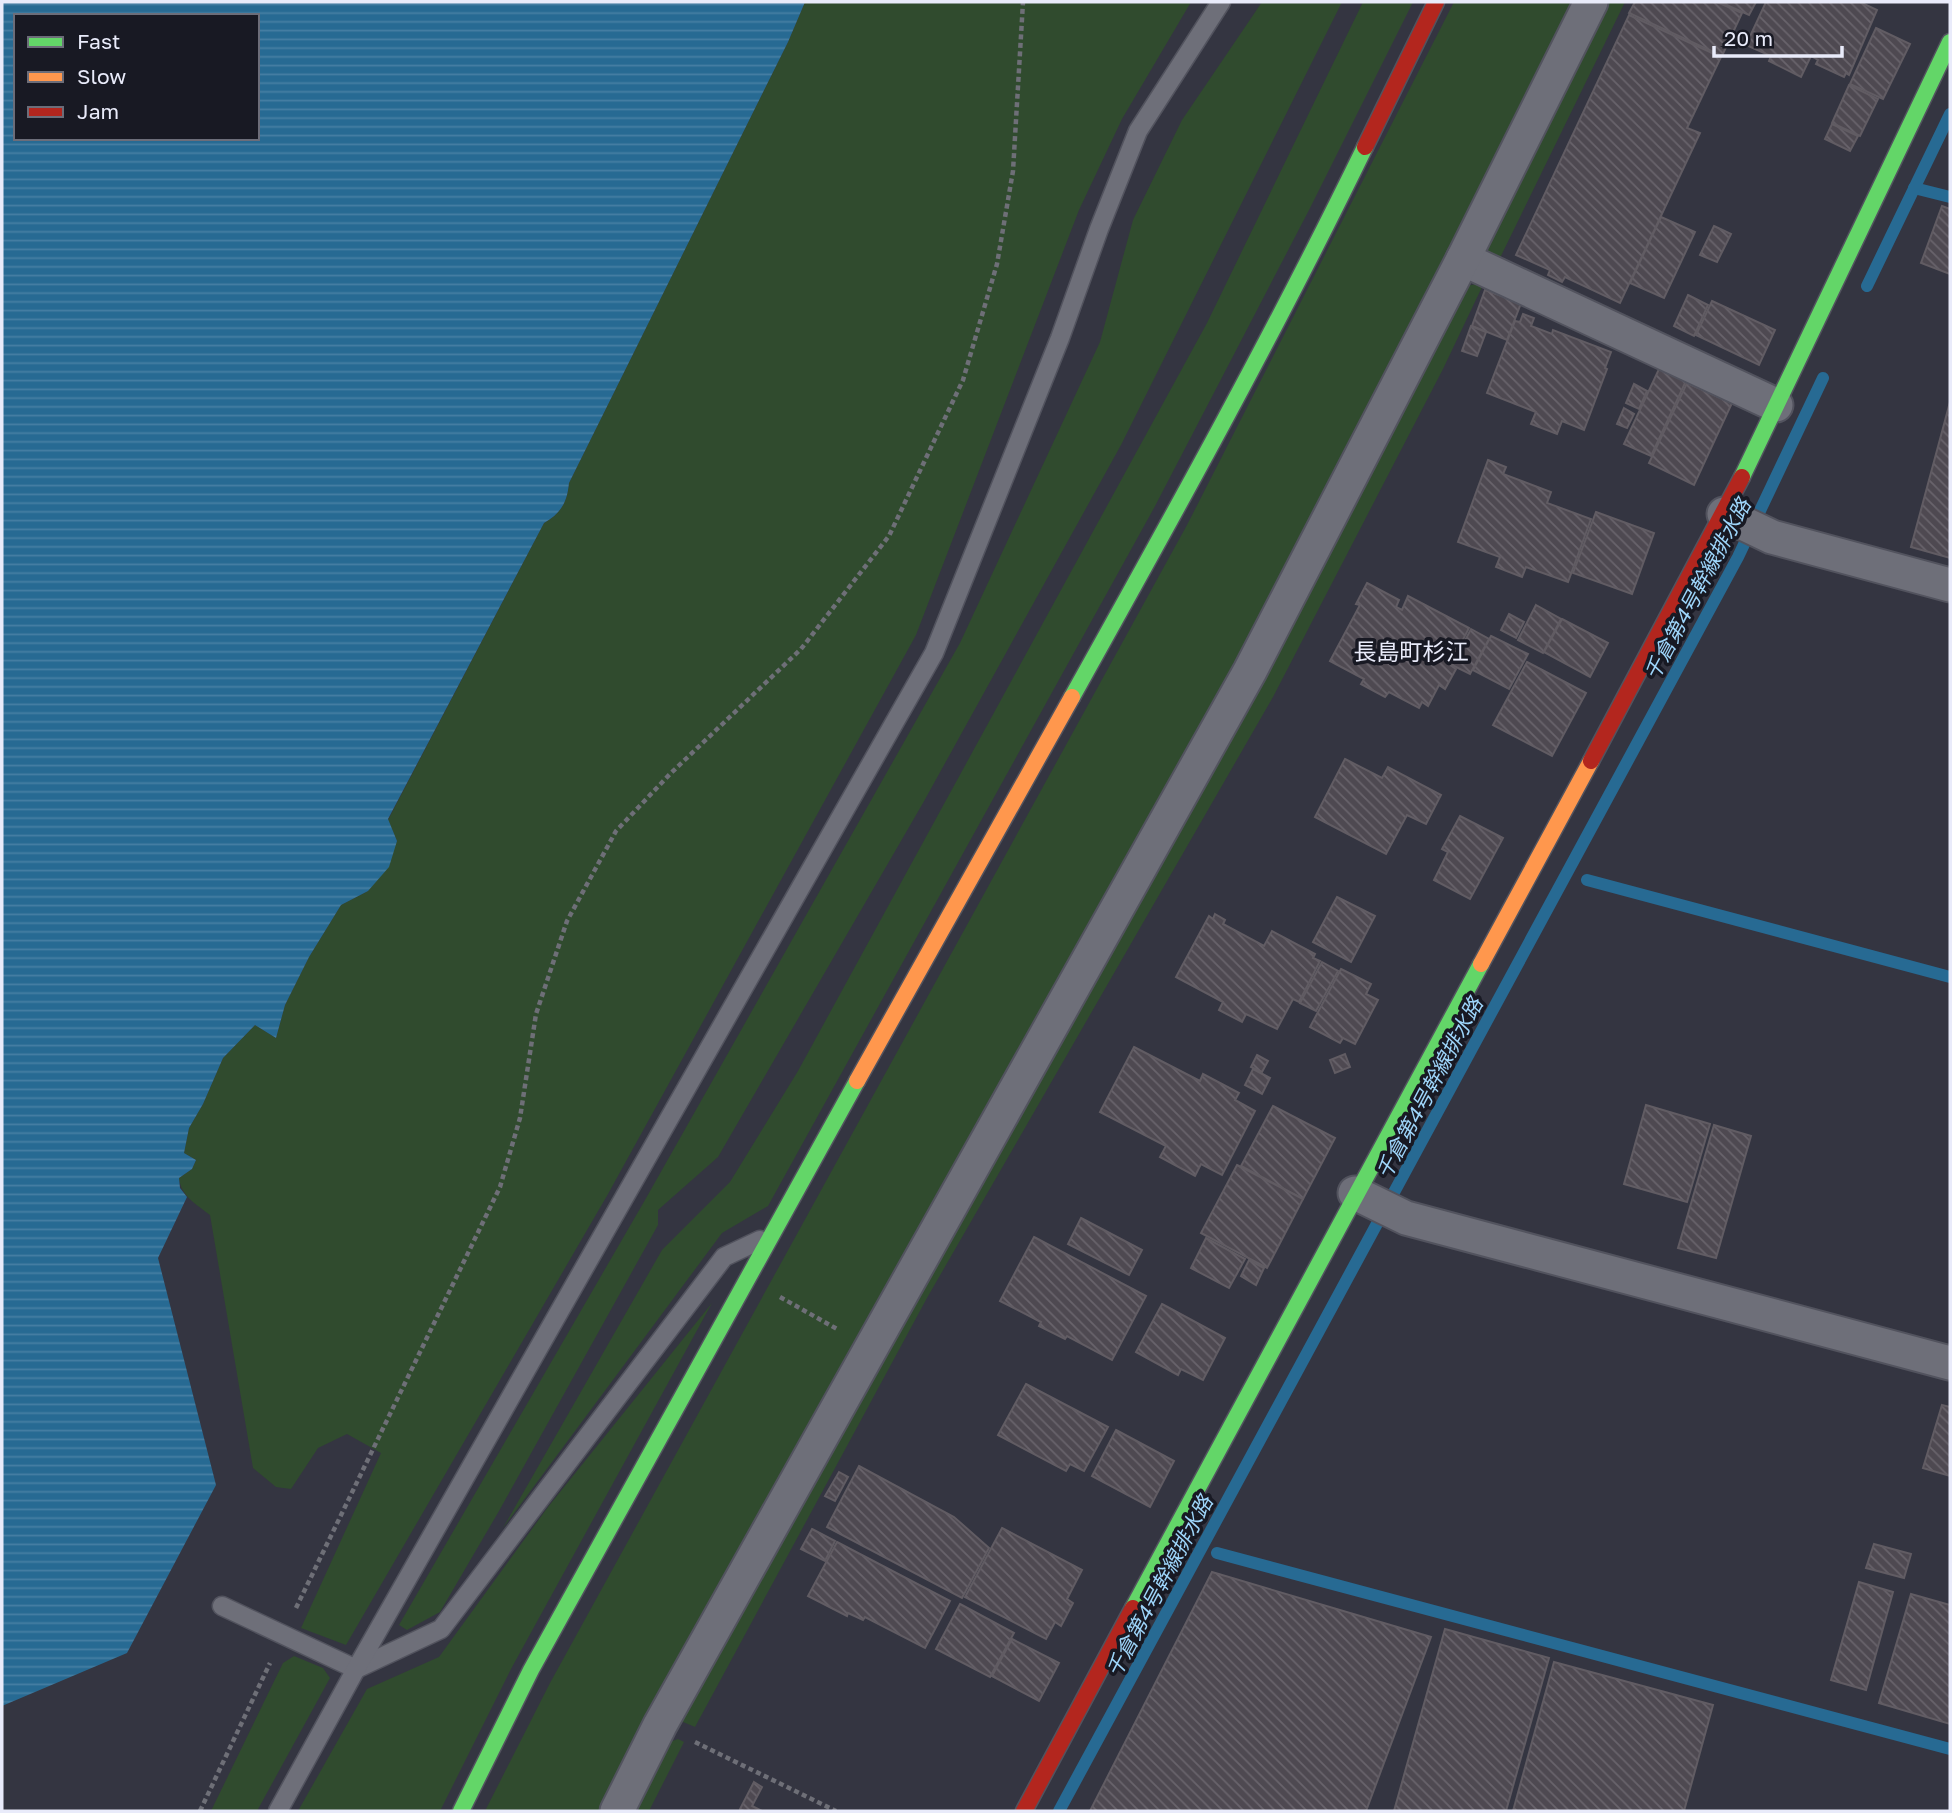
<svg xmlns="http://www.w3.org/2000/svg" width="1952" height="1813" font-family="'Golos Text','Noto Sans JP',sans-serif">
<style>
.grass{fill:#304b2e}
.water{fill:url(#water-rules);fill-rule:evenodd}
.lines{fill:none;stroke-linecap:round;stroke-linejoin:round}
.stream{stroke:#276a93;stroke-width:12}
.building{fill:url(#building-back-hatch);stroke:#615c63;stroke-width:2}
.lane-casing{stroke:#52535e;stroke-width:21}
.street-casing{stroke:#52535e;stroke-width:37}
.fast-casing{stroke:#52535e;stroke-width:19}
.slow-casing{stroke:#52535e;stroke-width:19}
.jam-casing{stroke:#52535e;stroke-width:19}
.path{stroke:#6e6f77;stroke-width:4.5;stroke-dasharray:5 3.5;stroke-linecap:butt}
.lane{stroke:#6e6f79;stroke-width:18}
.street{stroke:#6e6f79;stroke-width:33}
.fast{stroke:#63d668;stroke-width:16}
.slow{stroke:#ff974d;stroke-width:16}
.jam{stroke:#b3261e;stroke-width:16}
.labels{text-anchor:middle;dominant-baseline:central;stroke-width:7;stroke-linejoin:round;paint-order:stroke}
.water-label{font-size:21px;font-style:italic;fill:#9ed5fa;stroke:#181923}
.quarter-label{font-size:23px;fill:#e9ebfa;stroke:#181923}
</style>
<defs>
<pattern id="water-rules" width="6" height="5" patternUnits="userSpaceOnUse" patternTransform="scale(1.75)"><rect width="6" height="5" fill="#276a93"/><path d="M0 2.5h6" fill="none" stroke="#467fa3"/></pattern>
<pattern id="building-back-hatch" width="6" height="6" patternUnits="userSpaceOnUse" patternTransform="scale(1.75)"><rect width="6" height="6" fill="#4e4951"/><path d="M-1 5l2 2M0 0l6 6M5-1l2 2" fill="none" stroke="#68636b"/></pattern>
</defs>
<rect width="100%" height="100%" fill="#343541"/>
<g class="grass">
<path d="M805,2H1191L1122,119L1079,210L916,635L608,1194L346,1645L301,1628L381,1453L347,1434L318,1448L291,1489L276,1487L253,1468L210,1215C196,1204 181,1196 179,1178L192,1169L196,1160L184,1153L189,1128L203,1104L223,1058L255,1025L276,1038L285,1005L309,957L341,905L368,891L397,841L388,820L544,523C561,513 567,503 569,483L788,42Z"/>
<path d="M1262,2H1342L1121,445L923,803L718,1157L658,1210V1225L499,1511L440,1612L407,1630L399,1625L645,1200L960,643L1100,342L1133,220L1182,120Z"/>
<path d="M1363,2H1413L1308,212L1154,508L768,1206L722,1233L503,1528L662,1250L730,1182L798,1071L1207,323Z"/>
<path d="M1454,2H1574L1471,215L1239,656L603,1811H485L550,1683L1187,525Z"/>
<path d="M1603,2H1625L1499,260L1488,254L1484,244Z"/>
<path d="M1477,284L1482,287L1443,369L1273,697L927,1298L695,1727L676,1719L1460,287Z"/>
<path d="M712,1303L511,1669L440,1811H298L367,1689L439,1657L548,1507Z"/>
<path d="M294,1656L323,1668L330,1678L257,1811H211L283,1663Z"/>
<path d="M678,1739L684,1742L649,1811H628L661,1745Z"/>
</g>
<path class="water" d="M2,2H805L788,42L569,483C567,503 561,513 544,523L388,819L397,841L389,867L368,891L341,905L309,957L285,1005L276,1038L255,1025L223,1058L203,1104L189,1128L184,1153L196,1160L192,1169L179,1178L180,1188L187,1197L158,1258L216,1485L127,1653L2,1706ZM16,16H257V138H16Z"/>
<g class="lines">
<g class="stream">
<path d="M1914,188L1950,197"/>
<path d="M1867,286L1950,114"/>
<path d="M1587,880L1950,977"/>
<path d="M1217,1553L1950,1749"/>
<path d="M1059,1811L1738,557L1823,378"/>
</g>
</g>
<g class="building">
<path d="M1635,2H1717L1742,13L1722,56L1629,13Z"/>
<path d="M1720,2H1756L1749,15Z"/>
<path d="M1766,2H1860L1877,10L1849,75L1846,73L1844,77L1816,64L1818,60L1811,56L1801,77L1769,61L1771,56L1746,45Z"/>
<path d="M1629,15L1721,57L1687,128L1700,133L1620,303L1565,277L1562,282L1548,275L1550,270L1516,255Z"/>
<path d="M1876,28L1910,44L1883,99L1850,84Z"/>
<path d="M1849,85L1878,99L1860,136L1832,123Z"/>
<path d="M1832,124L1858,136L1850,151L1825,139Z"/>
<path d="M1942,206L1950,209V274L1921,263Z"/>
<path d="M1661,217L1695,232L1664,298L1630,283Z"/>
<path d="M1714,226L1731,234L1717,262L1700,255Z"/>
<path d="M1485,290L1521,303L1507,340L1472,326Z"/>
<path d="M1688,295L1708,305L1694,336L1674,326Z"/>
<path d="M1712,301L1775,330L1759,365L1696,335Z"/>
<path d="M1523,314L1534,318L1531,326L1552,334L1553,330L1611,352L1605,368L1607,369L1584,430L1562,421L1557,434L1531,424L1536,412L1487,393L1515,321L1520,322Z"/>
<path d="M1471,326L1486,332L1477,356L1462,351Z"/>
<path d="M1659,369L1686,381L1651,456L1624,444Z"/>
<path d="M1687,383L1732,403L1694,485L1649,463Z"/>
<path d="M1634,384L1647,391L1639,409L1626,403Z"/>
<path d="M1950,402V558L1911,547Z"/>
<path d="M1624,408L1634,414L1627,428L1617,424Z"/>
<path d="M1488,460L1506,467L1503,474L1551,492L1547,503L1591,519L1568,582L1526,567L1522,577L1496,567L1500,557L1458,542Z"/>
<path d="M1596,512L1654,533L1632,594L1573,573Z"/>
<path d="M1367,583L1399,600L1396,607L1402,610L1408,596L1469,628L1450,665L1456,669L1445,689L1439,685L1428,706L1422,702L1419,708L1389,692L1385,697L1361,684L1364,679L1330,661L1360,605L1356,604Z"/>
<path d="M1536,605L1561,619L1543,653L1518,640Z"/>
<path d="M1509,614L1524,622L1516,638L1501,630Z"/>
<path d="M1562,619L1608,643L1590,677L1544,652Z"/>
<path d="M1471,629L1489,639L1470,674L1452,665Z"/>
<path d="M1491,636L1528,654L1509,689L1473,670Z"/>
<path d="M1527,662L1586,693L1552,756L1493,725Z"/>
<path d="M1345,759L1382,778L1388,767L1441,795L1426,824L1407,815L1386,854L1315,817Z"/>
<path d="M1460,816L1503,838L1470,899L1434,880L1448,852L1442,849Z"/>
<path d="M1337,897L1375,916L1351,962L1313,942Z"/>
<path d="M1215,914L1225,920L1223,924L1264,946L1272,931L1315,954L1313,958L1320,961L1299,1002L1293,999L1277,1029L1246,1014L1242,1022L1219,1010L1223,1002L1176,977L1209,916L1213,919Z"/>
<path d="M1322,962L1338,971L1316,1011L1300,1003Z"/>
<path d="M1341,969L1371,984L1366,994L1378,1000L1355,1044L1343,1038L1340,1043L1310,1027Z"/>
<path d="M1134,1047L1200,1081L1203,1074L1239,1093L1235,1100L1255,1111L1222,1175L1201,1164L1195,1176L1160,1157L1166,1146L1100,1112Z"/>
<path d="M1345,1054L1350,1067L1335,1073L1330,1060Z"/>
<path d="M1257,1055L1268,1061L1262,1072L1251,1067Z"/>
<path d="M1253,1069L1270,1078L1262,1094L1245,1085Z"/>
<path d="M1646,1105L1710,1124L1687,1202L1624,1184Z"/>
<path d="M1273,1106L1335,1138L1303,1199L1241,1166Z"/>
<path d="M1714,1125L1751,1136L1716,1258L1678,1248Z"/>
<path d="M1237,1165L1303,1199L1267,1268L1201,1233Z"/>
<path d="M1081,1218L1142,1250L1129,1275L1068,1244Z"/>
<path d="M1034,1237L1146,1296L1112,1360L1067,1336L1065,1339L1039,1326L1041,1322L1000,1301Z"/>
<path d="M1206,1238L1245,1259L1229,1288L1191,1268Z"/>
<path d="M1249,1260L1264,1268L1256,1285L1241,1276Z"/>
<path d="M1162,1304L1225,1338L1203,1380L1181,1369L1178,1375L1136,1352Z"/>
<path d="M1026,1384L1108,1427L1084,1471L1070,1464L1066,1471L998,1435Z"/>
<path d="M1942,1405L1950,1407V1476L1923,1468Z"/>
<path d="M1116,1430L1174,1461L1150,1507L1092,1476Z"/>
<path d="M859,1466L954,1517L989,1548L962,1598L827,1527Z"/>
<path d="M839,1472L848,1477L835,1501L825,1496Z"/>
<path d="M1002,1528L1082,1570L1067,1599L1073,1603L1061,1626L1055,1622L1046,1639L965,1597Z"/>
<path d="M812,1529L835,1541L825,1561L801,1549Z"/>
<path d="M837,1542L950,1601L925,1648L865,1617L863,1620L848,1613L847,1616L808,1596Z"/>
<path d="M1874,1544L1911,1554L1904,1578L1866,1568Z"/>
<path d="M1212,1572L1431,1637L1366,1811H1090Z"/>
<path d="M1859,1582L1893,1592L1866,1690L1831,1680Z"/>
<path d="M1911,1594L1950,1605V1724L1879,1703Z"/>
<path d="M960,1604L1014,1633L990,1677L936,1649Z"/>
<path d="M1445,1629L1549,1658L1506,1811H1394Z"/>
<path d="M1012,1639L1059,1663L1039,1701L992,1676Z"/>
<path d="M1554,1662L1713,1705L1684,1811H1513Z"/>
<path d="M754,1782L762,1787L752,1806L762,1811H744L740,1809Z"/>
</g>
<g class="lines">
<defs>
<g id="lane">
<path d="M222,1606L356,1669L441,1629L724,1257L760,1240"/>
<path d="M278,1811L356,1669L934,653L1060,338L1099,229L1138,131L1221,2"/>
</g>
<g id="street">
<path d="M1463,259L1776,405"/>
<path d="M1724,514L1772,537L1950,585"/>
<path d="M1355,1193L1406,1218L1950,1363"/>
<path d="M617,1811L660,1725L1250,671L1463,259L1591,2"/>
</g>
<g id="fast">
<path d="M1742,477L1950,42"/>
<path d="M1072,697C1173,516 1274,334 1365,147"/>
<path d="M1133,1608L1481,964"/>
<path d="M461,1811L531,1670L857,1081"/>
</g>
<g id="slow">
<path d="M1481,964L1591,761"/>
<path d="M857,1081L1072,697"/>
</g>
<g id="jam">
<path d="M1365,147L1436,2"/>
<path d="M1591,761L1742,477"/>
<path d="M1024,1811L1133,1608"/>
</g>
</defs>
<use href="#lane" class="lane-casing"/>
<use href="#street" class="street-casing"/>
<use href="#fast" class="fast-casing"/>
<use href="#slow" class="slow-casing"/>
<use href="#jam" class="jam-casing"/>
<g class="path">
<path d="M780,1297L837,1329"/>
<path d="M296,1608L500,1187L520,1118L536,1014L567,921L616,831L670,774L801,649L889,536L963,380L997,264L1013,171L1023,2"/>
<path d="M695,1742L836,1811"/>
<path d="M200,1811L270,1663"/>
</g>
<use href="#lane" class="lane"/>
<use href="#street" class="street"/>
<use href="#fast" class="fast"/>
<use href="#slow" class="slow"/>
<use href="#jam" class="jam"/>
</g>
<g class="labels">
<g class="water-label">
<text transform="translate(1697 589) rotate(-62)">千倉第4号幹線排水路</text>
<text transform="translate(1429 1088) rotate(-62)">千倉第4号幹線排水路</text>
<text transform="translate(1159 1586) rotate(-62)">千倉第4号幹線排水路</text>
</g>
<g class="quarter-label">
<text x="1411" y="651">長島町杉江</text>
</g>
</g>
<rect width="1952" height="1813" fill="none" stroke="#e9ebfa" stroke-width="7"/>
<rect x="14" y="14" width="245" height="126" fill="#181923" stroke="#6c6d79" stroke-width="2"/>
<rect x="28" y="37" width="35" height="10" fill="#63d668" stroke="#6c6d79" stroke-width="2"/>
<text x="77" y="49" font-size="21" fill="#e9ebfa">Fast</text>
<rect x="28" y="72" width="35" height="10" fill="#ff974d" stroke="#6c6d79" stroke-width="2"/>
<text x="77" y="84" font-size="21" fill="#e9ebfa">Slow</text>
<rect x="28" y="107" width="35" height="10" fill="#b3261e" stroke="#6c6d79" stroke-width="2"/>
<text x="77" y="119" font-size="21" fill="#e9ebfa">Jam</text>
<path d="M1714 46v10h128v-10" fill="none" stroke="#e9ebfa" stroke-width="3.5"/>
<text x="1724" y="46" font-size="21" fill="#e9ebfa" stroke="#181923" stroke-width="5" paint-order="stroke">20 m</text>
</svg>
